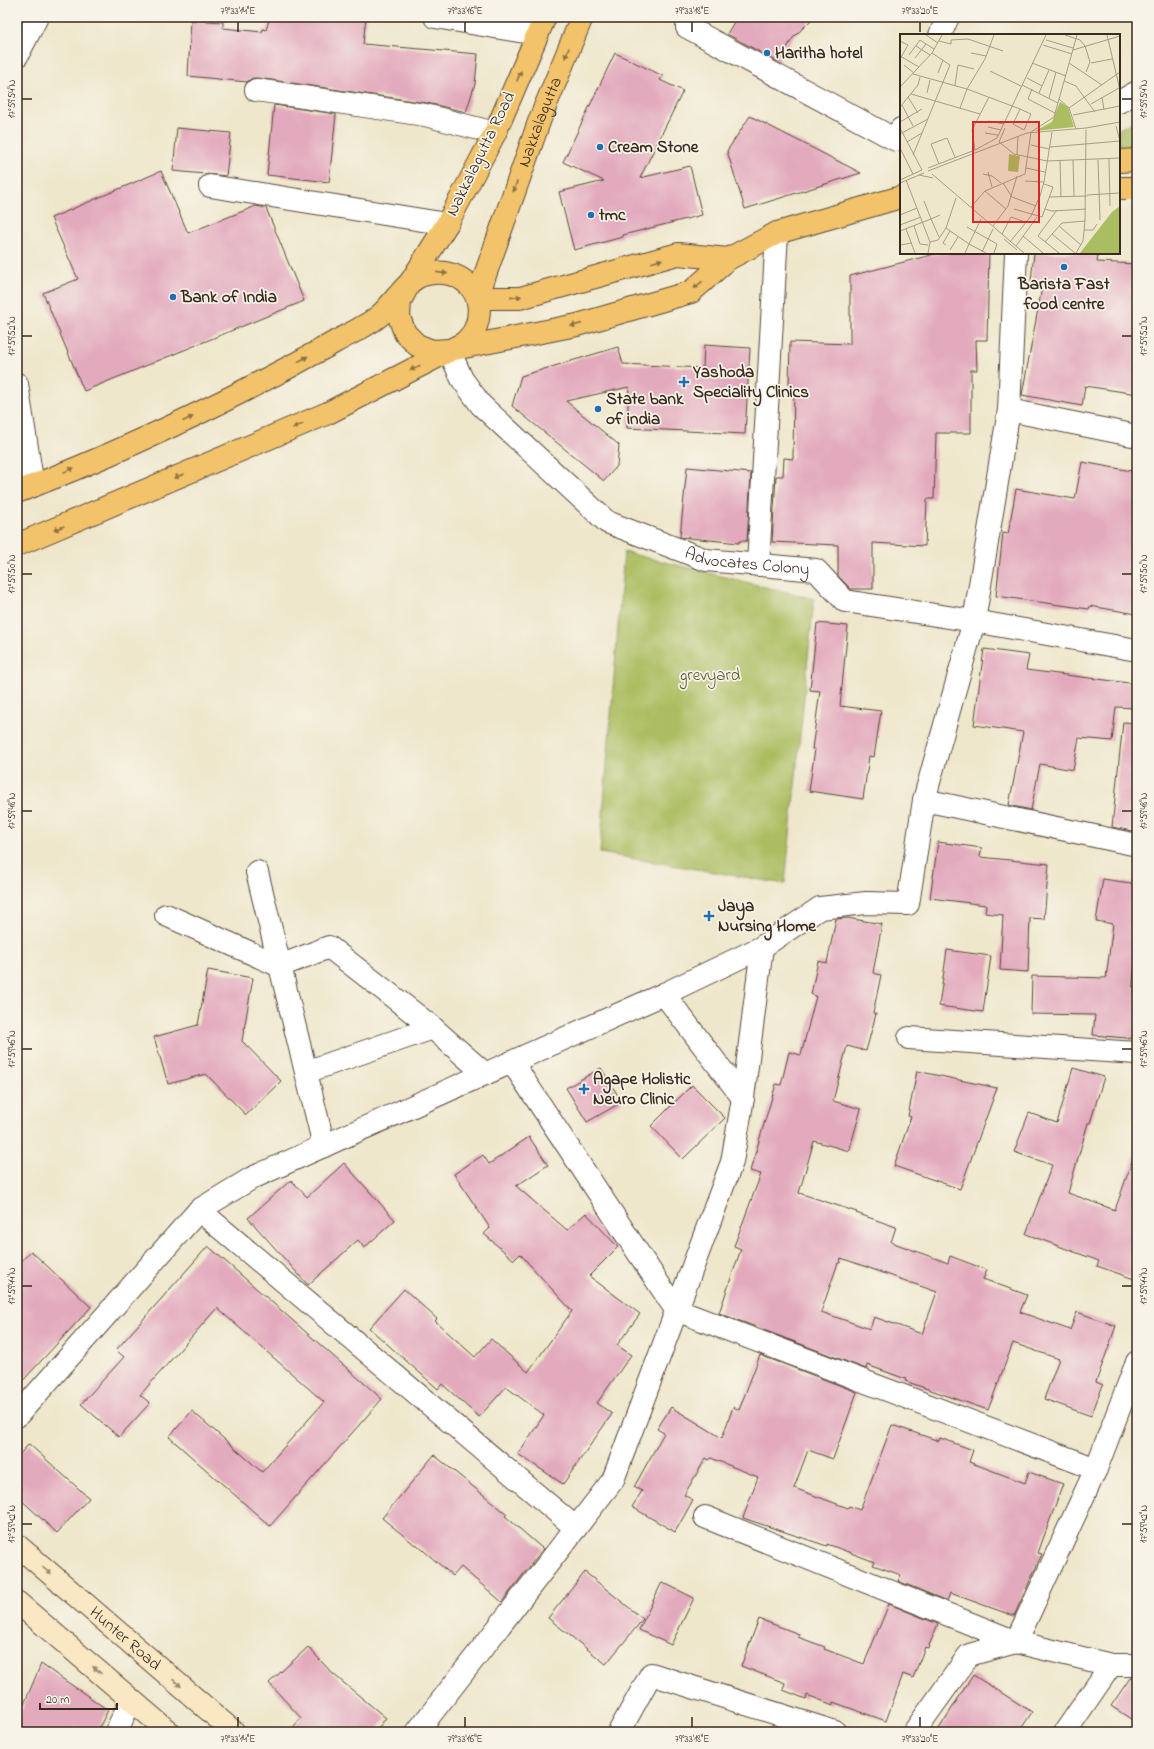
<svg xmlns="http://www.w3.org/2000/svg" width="1154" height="1749" viewBox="0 0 1154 1749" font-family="'Indie Flower',sans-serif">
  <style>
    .green { fill: #abbd61; stroke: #737440 }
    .building { fill: #e3aabe; fill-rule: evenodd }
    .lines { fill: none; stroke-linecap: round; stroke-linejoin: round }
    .street-casing { stroke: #564638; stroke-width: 24 }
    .secondary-casing { stroke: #564638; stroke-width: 24 }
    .primary-casing { stroke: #564638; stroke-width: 24 }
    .street { stroke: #fff; stroke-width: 22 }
    .secondary { stroke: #fae7c3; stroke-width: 22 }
    .primary { stroke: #f2c36a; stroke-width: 22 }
    .oneway { fill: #8d6f40 }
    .oneway2 { fill: #9a8870 }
    .ticks { fill: none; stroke: #3b2a1e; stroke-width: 1.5 }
    .poi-dot { fill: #1f6fb2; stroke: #f7f3e8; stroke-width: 1.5 }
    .labels { text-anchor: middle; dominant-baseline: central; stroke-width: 3.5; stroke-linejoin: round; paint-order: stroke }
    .poi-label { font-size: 17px; font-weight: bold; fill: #3b2a1e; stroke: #f7f3e8; text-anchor: start }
    .street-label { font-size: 17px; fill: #3b2a1e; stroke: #f7f3e8 }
    .park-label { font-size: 17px; fill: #5d5632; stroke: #f7f3e8 }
    .inset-road { fill: none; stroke: #a79b86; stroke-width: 1 }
    .view { fill: #d62828; fill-opacity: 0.15; stroke: #d62828; stroke-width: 2 }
    .inset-edge { fill: none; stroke: #3b2a1e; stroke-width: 2 }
    .neatline { fill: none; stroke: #3b2a1e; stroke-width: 1.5 }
    .ticks-label { font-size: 10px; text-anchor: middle; fill: #3b2a1e }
  </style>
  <rect width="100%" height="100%" fill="#f7f3e8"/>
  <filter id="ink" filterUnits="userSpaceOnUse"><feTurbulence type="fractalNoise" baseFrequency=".025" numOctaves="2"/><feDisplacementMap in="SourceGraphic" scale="8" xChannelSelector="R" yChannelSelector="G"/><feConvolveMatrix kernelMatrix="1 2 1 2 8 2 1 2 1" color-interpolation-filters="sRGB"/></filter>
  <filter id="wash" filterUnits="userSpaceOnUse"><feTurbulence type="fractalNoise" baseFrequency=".012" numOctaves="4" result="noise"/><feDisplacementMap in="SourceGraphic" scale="16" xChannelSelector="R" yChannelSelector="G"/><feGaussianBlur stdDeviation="0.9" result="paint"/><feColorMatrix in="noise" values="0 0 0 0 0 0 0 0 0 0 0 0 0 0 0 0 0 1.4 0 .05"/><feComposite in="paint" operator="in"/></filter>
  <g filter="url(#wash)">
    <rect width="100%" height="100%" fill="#efe7cc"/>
    <path class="green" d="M 1137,120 L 1137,148 L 1119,151 L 1119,129 Z
      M 624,552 L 814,599 L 785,884 L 600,853 Z"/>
    <g id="blocks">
      <path class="building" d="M 270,17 L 366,17 L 363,44 L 478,54 L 475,84 L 466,112 L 427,103 L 258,78 L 252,78 L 247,82 L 188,76 L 191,20 L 223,22 L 223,28 L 262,32 L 263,29 L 266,30 Z
        M 737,17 L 814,17 L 793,38 L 778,62 L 727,34 Z
        M 615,53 L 663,76 L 660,80 L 683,91 L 640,178 L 690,166 L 702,215 L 623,235 L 623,237 L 574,250 L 559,192 L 604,181 L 563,162 Z
        M 274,105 L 336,114 L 329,182 L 267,175 Z
        M 750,116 L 861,173 L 745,209 L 727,151 Z
        M 177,128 L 231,133 L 226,176 L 173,171 Z
        M 161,171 L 188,233 L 256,206 L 266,208 L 304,301 L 84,391 L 43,293 L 78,279 L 51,218 Z
        M 939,253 L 989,253 L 987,340 L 976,340 L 977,370 L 971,370 L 971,433 L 936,433 L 934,499 L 927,499 L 925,546 L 873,543 L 873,589 L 851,589 L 838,576 L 838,545 L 772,542 L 776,476 L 783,476 L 784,458 L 793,459 L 794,386 L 789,386 L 790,342 L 850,344 L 850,276 Z
        M 1034,253 L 1098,253 L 1097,262 L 1137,264 L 1137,394 L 1085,386 L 1082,406 L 1022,395 L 1043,282 L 1031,281 Z
        M 704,345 L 750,348 L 745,434 L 627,428 L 629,387 L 566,401 L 619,445 L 617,466 L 604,481 L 512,406 L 521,376 L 618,347 L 623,364 L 703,368 Z
        M 1082,462 L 1137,472 L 1137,614 L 1090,606 L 1089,609 L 996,596 L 1003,533 L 1008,534 L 1016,489 L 1075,499 Z
        M 687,467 L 751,473 L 747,541 L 739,541 L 739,543 L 680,537 Z
        M 817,623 L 848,626 L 840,706 L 881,711 L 874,757 L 869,756 L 863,799 L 809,791 L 815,749 L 812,749 L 820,691 L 810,690 Z
        M 984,649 L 1029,655 L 1026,670 L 1137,684 L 1137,708 L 1116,707 L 1112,741 L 1079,738 L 1073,770 L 1040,764 L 1031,810 L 1009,805 L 1023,732 L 974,725 Z
        M 1123,722 L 1137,723 L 1137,832 L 1112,827 Z
        M 938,842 L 982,848 L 980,857 L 1049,864 L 1044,919 L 1030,918 L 1028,972 L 1000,970 L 1003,915 L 985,913 L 986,905 L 930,898 Z
        M 1103,879 L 1137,884 L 1137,952 L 1132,987 L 1137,987 L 1137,1039 L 1093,1035 L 1095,1015 L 1031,1014 L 1032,976 L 1106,978 L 1113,924 L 1096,921 Z
        M 847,918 L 882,924 L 873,973 L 881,975 L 873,1013 L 876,1014 L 866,1051 L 847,1046 L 833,1101 L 861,1109 L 849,1151 L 814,1141 L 799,1193 L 857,1212 L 856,1213 L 896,1227 L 891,1242 L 948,1263 L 950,1256 L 987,1270 L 983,1279 L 1027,1295 L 1020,1312 L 1070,1330 L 1077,1312 L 1116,1326 L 1096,1382 L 1103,1385 L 1091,1416 L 1044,1399 L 1059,1359 L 1013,1343 L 988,1410 L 905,1381 L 906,1379 L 867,1365 L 866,1369 L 719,1313 L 741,1249 L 734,1246 L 761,1174 L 750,1171 L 776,1084 L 781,1085 L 789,1052 L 801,1055 L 816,996 L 811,994 L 818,961 L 827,963 L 836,919 ZM 841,1258 L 937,1292 L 922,1334 L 874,1317 L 870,1329 L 821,1312 L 838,1263 L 840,1263 Z
        M 947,950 L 991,956 L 983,1012 L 939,1006 Z
        M 208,970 L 253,978 L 242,1041 L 281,1081 L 246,1115 L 206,1074 L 168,1084 L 154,1037 L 198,1025 Z
        M 601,1068 L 622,1102 L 587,1122 L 566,1088 Z
        M 1073,1068 L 1104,1077 L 1090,1123 L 1088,1123 L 1068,1193 L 1115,1210 L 1134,1156 L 1137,1157 L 1137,1280 L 1097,1266 L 1099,1261 L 1026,1234 L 1052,1165 L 1014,1152 L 1029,1113 L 1057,1123 Z
        M 917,1071 L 997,1088 L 960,1189 L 894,1166 L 911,1117 L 908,1116 Z
        M 692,1085 L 725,1118 L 683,1159 L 651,1126 Z
        M 529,1137 L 548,1165 L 516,1186 L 567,1230 L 586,1213 L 618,1247 L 589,1276 L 640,1314 L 617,1345 L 631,1355 L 597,1403 L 612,1414 L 563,1484 L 518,1454 L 544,1415 L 506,1387 L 479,1417 L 442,1384 L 438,1389 L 369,1328 L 404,1289 L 437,1319 L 435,1321 L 475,1357 L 491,1339 L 528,1372 L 572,1311 L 520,1254 L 514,1260 L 484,1234 L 490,1228 L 454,1174 L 483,1155 L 489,1164 Z
        M 344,1163 L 395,1220 L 364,1248 L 358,1240 L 308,1285 L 248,1218 L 291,1180 L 307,1197 Z
        M 208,1246 L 382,1399 L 270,1526 L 169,1437 L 192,1411 L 262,1472 L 324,1402 L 217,1308 L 140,1395 L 150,1403 L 119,1437 L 81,1404 L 124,1357 L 116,1350 Z
        M 31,1251 L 91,1307 L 17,1387 L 17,1266 Z
        M 760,1355 L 857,1392 L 833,1459 L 808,1450 L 794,1488 L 848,1508 L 849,1506 L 860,1510 L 892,1425 L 939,1441 L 940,1438 L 973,1450 L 969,1462 L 1025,1483 L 1029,1472 L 1063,1484 L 1038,1553 L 1042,1554 L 1014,1616 L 950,1593 L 947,1601 L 898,1581 L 901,1575 L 873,1565 L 875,1562 L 827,1544 L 827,1546 L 743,1518 L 758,1477 L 711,1458 L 709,1460 L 706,1458 L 684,1495 L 693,1500 L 675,1532 L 632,1507 L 642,1491 L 634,1487 L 664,1433 L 657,1429 L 671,1407 L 722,1438 L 733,1407 L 739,1410 Z
        M 29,1444 L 89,1498 L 57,1533 L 17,1496 L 17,1457 Z
        M 434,1455 L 507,1514 L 505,1516 L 543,1549 L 502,1602 L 461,1567 L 453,1576 L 416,1544 L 415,1545 L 382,1518 Z
        M 585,1572 L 643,1619 L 606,1664 L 548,1618 Z
        M 662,1582 L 694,1598 L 671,1645 L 639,1630 Z
        M 889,1604 L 938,1624 L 928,1648 L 925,1647 L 913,1678 L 903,1674 L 886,1721 L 833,1702 L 833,1705 L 807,1695 L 806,1699 L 783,1690 L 785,1683 L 741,1666 L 759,1619 L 799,1634 L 798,1637 L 825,1647 L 824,1649 L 864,1664 Z
        M 308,1647 L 333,1674 L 386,1718 L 375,1732 L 289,1732 L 301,1718 L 269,1683 Z
        M 41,1664 L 108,1710 L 97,1732 L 17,1732 L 17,1721 Z
        M 973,1675 L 1032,1712 L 1019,1732 L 937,1732 Z
        M 1130,1678 L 1137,1678 L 1137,1723 L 1111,1706 Z"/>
    </g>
  </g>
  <g filter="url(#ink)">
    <use href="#blocks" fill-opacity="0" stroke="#564638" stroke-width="1"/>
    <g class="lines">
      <defs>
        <g id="street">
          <path d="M 435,17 L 537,34"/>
          <path d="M 693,17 L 687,27 L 896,140 L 901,129"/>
          <path d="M 940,35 L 948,17"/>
          <path d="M 17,56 L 37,17"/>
          <path d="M 256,90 L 425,115 L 495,133"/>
          <path d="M 1119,102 L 1137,92"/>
          <path d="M 210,186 L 447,224"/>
          <path id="s1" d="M 449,350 L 462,379 L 481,405 L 607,522 L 706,560 L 816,570 L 845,601 L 974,621 L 1137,650"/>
          <path d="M 17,384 L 33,486"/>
          <path d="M 1009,410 L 1137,436"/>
          <path d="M 758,565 L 777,233"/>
          <path d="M 924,800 L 1137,845"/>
          <path d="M 257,872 L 324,1146"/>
          <path d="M 166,915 L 280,966 L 329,947 L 433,1028 L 485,1074"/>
          <path d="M 664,994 L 743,1098"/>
          <path d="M 909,1038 L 1137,1053"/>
          <path d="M 512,1062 L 676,1310 L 1096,1469"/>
          <path d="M 306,1072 L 433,1028"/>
          <path d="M 199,1210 L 576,1528"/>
          <path d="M 17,1416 L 199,1210 L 252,1178 L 664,994 L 762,947 L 820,908 L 866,903 L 908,904 L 924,800 L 974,621 L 1009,410 L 1016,253"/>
          <path d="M 705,1517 L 1016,1642 L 1111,1665 L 1137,1665"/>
          <path d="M 116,1732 L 131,1700"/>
          <path d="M 417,1732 L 613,1480 L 732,1162 L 743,1098 L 762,947"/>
          <path d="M 619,1732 L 651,1674 L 835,1732"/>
          <path d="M 914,1732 L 969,1655 L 1016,1642 L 1096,1469 L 1137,1362"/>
          <path d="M 1065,1732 L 1111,1665"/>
        </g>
        <g id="secondary">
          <path id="s2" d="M 17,1545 L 234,1732"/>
          <path d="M 17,1602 L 169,1732"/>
        </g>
        <g id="primary">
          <path d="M 545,17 L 495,133 L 447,224 L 408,286 L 400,301 L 399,317 L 405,333 L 417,345 L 432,351 L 449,350 L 577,325 L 691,292 L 728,259 L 777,233 L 901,197"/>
          <path d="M 1119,161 L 1137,160"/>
          <path d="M 1119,188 L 1137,188"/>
          <path id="s3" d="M 477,298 L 540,119 L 582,17"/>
          <path d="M 477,298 L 520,298 L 678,254 L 728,259"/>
          <path d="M 17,492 C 127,450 233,399 335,342 C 349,334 367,326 379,316 C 393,305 406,280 423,275 C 459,264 490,293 475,329 C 473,334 468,339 464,343 L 328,413 L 17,545"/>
        </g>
      </defs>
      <use href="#street" class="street-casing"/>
      <use href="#secondary" class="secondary-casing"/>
      <use href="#primary" class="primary-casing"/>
      <use href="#street" class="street"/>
      <use href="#secondary" class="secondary"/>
      <use href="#primary" class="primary"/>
    </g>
    <defs><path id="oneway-solid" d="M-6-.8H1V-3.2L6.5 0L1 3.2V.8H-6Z"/></defs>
    <g class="oneway">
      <use href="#oneway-solid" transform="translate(567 53) rotate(112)"/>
      <use href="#oneway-solid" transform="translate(519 76) rotate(-67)"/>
      <use href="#oneway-solid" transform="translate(515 187) rotate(110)"/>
      <use href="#oneway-solid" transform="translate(657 261) rotate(-17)"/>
      <use href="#oneway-solid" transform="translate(442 273) rotate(6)"/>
      <use href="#oneway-solid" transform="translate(698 285) rotate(139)"/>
      <use href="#oneway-solid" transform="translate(516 297) rotate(-6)"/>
      <use href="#oneway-solid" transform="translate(576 325) rotate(167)"/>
      <use href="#oneway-solid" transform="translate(303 359) rotate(-29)"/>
      <use href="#oneway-solid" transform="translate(415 368) rotate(153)"/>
      <use href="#oneway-solid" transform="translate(188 419) rotate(-25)"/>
      <use href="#oneway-solid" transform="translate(298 426) rotate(158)"/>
      <use href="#oneway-solid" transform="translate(69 470) rotate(-23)"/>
      <use href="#oneway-solid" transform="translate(179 476) rotate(157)"/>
      <use href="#oneway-solid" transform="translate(59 528) rotate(157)"/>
    </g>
    <g class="oneway2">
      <use href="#oneway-solid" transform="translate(47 1571) rotate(41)"/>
      <use href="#oneway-solid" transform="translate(97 1670) rotate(-140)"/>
      <use href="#oneway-solid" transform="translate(177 1683) rotate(41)"/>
    </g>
  </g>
  <path class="ticks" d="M 238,22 L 238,32M 465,22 L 465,32M 692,22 L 692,32M 920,22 L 920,32M 22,99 L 32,99M 1122,99 L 1132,99M 22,336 L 32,336M 1122,336 L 1132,336M 22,574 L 32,574M 1122,574 L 1132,574M 22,811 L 32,811M 1122,811 L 1132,811M 22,1049 L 32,1049M 1122,1049 L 1132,1049M 22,1286 L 32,1286M 1122,1286 L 1132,1286M 22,1524 L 32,1524M 1122,1524 L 1132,1524M 238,1717 L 238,1727M 465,1717 L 465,1727M 692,1717 L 692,1727M 920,1717 L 920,1727"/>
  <g class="poi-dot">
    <circle cx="767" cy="53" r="4"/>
    <circle cx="600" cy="147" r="4"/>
    <circle cx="591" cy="215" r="4"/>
    <circle cx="1064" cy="267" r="4"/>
    <circle cx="173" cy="297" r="4"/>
    <path d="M682 376h4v4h4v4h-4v4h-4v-4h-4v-4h4z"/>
    <circle cx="598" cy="409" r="4"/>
    <path d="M707 910h4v4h4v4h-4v4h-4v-4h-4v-4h4z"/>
    <path d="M582 1083h4v4h4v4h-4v4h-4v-4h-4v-4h4z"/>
  </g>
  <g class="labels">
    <g class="poi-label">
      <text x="775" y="53">Haritha hotel</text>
      <text x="608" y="147">Cream Stone</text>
      <text x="599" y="215">tmc</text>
      <text x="1064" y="284" text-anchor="middle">Barista Fast<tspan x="1064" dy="20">food centre</tspan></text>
      <text x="181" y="297">Bank of India</text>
      <text x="693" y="372">Yashoda<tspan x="693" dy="20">Speciality Clinics</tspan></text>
      <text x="606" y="399">State bank<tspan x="606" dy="20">of india</tspan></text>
      <text x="718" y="906">Jaya<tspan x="718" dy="20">Nursing Home</tspan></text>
      <text x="593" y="1079">Agape Holistic<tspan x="593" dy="20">Neuro Clinic</tspan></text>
    </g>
    <g class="street-label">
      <text stroke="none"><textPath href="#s3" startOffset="187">Nakkalagutta</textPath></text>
      <text transform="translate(481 154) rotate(-64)">Nakkalagutta Road</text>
      <text stroke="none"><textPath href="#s1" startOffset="383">Advocates Colony</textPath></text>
      <text stroke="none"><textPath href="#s2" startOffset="143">Hunter Road</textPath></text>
    </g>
    <g class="park-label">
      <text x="710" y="675">grevyard</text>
    </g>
  </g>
  <g transform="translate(900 34)">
    <rect width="220" height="220" fill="#efe7cc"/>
    <path d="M 160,68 L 168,73 L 174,93 L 135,97 L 152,88 ZM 109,120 L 120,122 L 118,138 L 108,137 ZM 220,172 L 220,219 L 180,219 L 212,178 Z" fill="#abbd61"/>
    <path class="inset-road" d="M 26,1 L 38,9M 165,1 L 180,6 L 185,12 L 190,28 L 186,38M 207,1 L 220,56M 146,6 L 173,14M 0,7 L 8,11 L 0,25M 39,7 L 51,10 L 51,6 L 68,5 L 103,17M 143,11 L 172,20M 16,12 L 30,21M 173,16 L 220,2M 71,19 L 86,22M 9,21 L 20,6 L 34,15M 0,22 L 19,33M 15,24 L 26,10M 132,29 L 166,42M 169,29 L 202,51M 191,29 L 212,25M 4,31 L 14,39M 90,37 L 121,52M 38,39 L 43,26M 13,40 L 67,55 L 120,75 L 113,90 L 124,96 L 131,80 L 120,75M 127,44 L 142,52M 164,47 L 176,52 L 195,78M 55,51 L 58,31 L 74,35M 122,51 L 158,69M 0,53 L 32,19 L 42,1M 132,55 L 128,65 L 155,79M 27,59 L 30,46M 139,59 L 149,36M 11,60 L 80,80M 8,63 L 18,79M 202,63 L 204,76M 149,64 L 156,38M 159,65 L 169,74 L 176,95M 191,70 L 219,54M 2,71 L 13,92M 0,73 L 18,51 L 20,43M 60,74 L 67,55 L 85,25 L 94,1M 169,74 L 220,38M 173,81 L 220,72M 88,87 L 104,90M 0,88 L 22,75M 216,92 L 220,107M 88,93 L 101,96M 0,94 L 22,136M 85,99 L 98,101M 0,100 L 28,85M 7,108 L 22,99M 99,108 L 114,120 L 147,127 L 220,124M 99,108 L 105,94M 131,111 L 149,115M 150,113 L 220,107M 0,114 L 13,140M 75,116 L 72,96 L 89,63M 117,120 L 118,102M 13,121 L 50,31 L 32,19M 209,125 L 210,172M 173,126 L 174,162M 198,126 L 200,186M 160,127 L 161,163M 39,130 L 31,110 L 47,104 L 55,123M 28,134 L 75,116 L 97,104 L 146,1M 126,134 L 145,138M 28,137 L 127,99 L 186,94 L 220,88M 88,138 L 92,153M 32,140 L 124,219M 83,140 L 92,142 L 101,149M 19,141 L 33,144M 0,146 L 22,136M 6,146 L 30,208 L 28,219M 125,147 L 144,148M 0,149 L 24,139M 103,149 L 112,163 L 136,172M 85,157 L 106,175M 187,161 L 220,159M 149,163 L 187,162M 24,167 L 31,185 L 40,181M 71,173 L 85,157 L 125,140 L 131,98 L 154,83 L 177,1M 114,175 L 142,183 L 153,153 L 144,150M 145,175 L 152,177 L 186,175M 157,176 L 138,202 L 159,219M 0,181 L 17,174M 81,185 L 69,210 L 86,219M 0,191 L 21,183M 14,192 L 20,210 L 28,211M 93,192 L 108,172 L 117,142M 159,192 L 181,211M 67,193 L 97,210 L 94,219M 46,194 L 69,210 L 65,219M 6,195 L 15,219M 184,196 L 193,196 L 197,190M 0,197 L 31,185 L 39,203M 102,200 L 111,183 L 125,188M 152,200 L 175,219M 123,202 L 143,219M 104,205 L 117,216M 30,208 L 38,206 L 46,194 L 56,164M 110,208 L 131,182 L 140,162 L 144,148 L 152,98M 145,208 L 162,189 L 185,187M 0,211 L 12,209M 46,211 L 43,209 L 50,197M 116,212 L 137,183M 50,216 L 58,203M 82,218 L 93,195M 176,219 L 183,207 L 185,187 L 186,96"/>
    <path class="view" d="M 73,88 L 139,88 L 139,188 L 73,188 Z"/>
    <rect width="220" height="220" class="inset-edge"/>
  </g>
  <rect width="1154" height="1749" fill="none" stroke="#f7f3e8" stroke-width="44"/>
  <path d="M40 1703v6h77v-6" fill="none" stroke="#3b2a1e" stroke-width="2"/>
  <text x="46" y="1703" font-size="12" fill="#3b2a1e" stroke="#f7f3e8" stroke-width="3" paint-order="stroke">20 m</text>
  <rect x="22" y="22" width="1110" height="1705" class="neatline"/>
  <g class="ticks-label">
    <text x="238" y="14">79°33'14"E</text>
    <text x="465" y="14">79°33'16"E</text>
    <text x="692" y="14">79°33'18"E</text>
    <text x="920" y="14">79°33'20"E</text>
    <text transform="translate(11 99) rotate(-90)" y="4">17°59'54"N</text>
    <text transform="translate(1143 99) rotate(-90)" y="4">17°59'54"N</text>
    <text transform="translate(11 336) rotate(-90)" y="4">17°59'52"N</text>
    <text transform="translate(1143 336) rotate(-90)" y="4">17°59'52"N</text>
    <text transform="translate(11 574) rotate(-90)" y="4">17°59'50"N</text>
    <text transform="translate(1143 574) rotate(-90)" y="4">17°59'50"N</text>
    <text transform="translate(11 811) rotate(-90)" y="4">17°59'48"N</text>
    <text transform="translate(1143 811) rotate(-90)" y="4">17°59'48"N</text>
    <text transform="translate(11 1049) rotate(-90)" y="4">17°59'46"N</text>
    <text transform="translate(1143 1049) rotate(-90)" y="4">17°59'46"N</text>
    <text transform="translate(11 1286) rotate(-90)" y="4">17°59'44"N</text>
    <text transform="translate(1143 1286) rotate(-90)" y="4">17°59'44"N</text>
    <text transform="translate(11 1524) rotate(-90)" y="4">17°59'42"N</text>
    <text transform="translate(1143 1524) rotate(-90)" y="4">17°59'42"N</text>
    <text x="238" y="1742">79°33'14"E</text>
    <text x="465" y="1742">79°33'16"E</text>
    <text x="692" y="1742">79°33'18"E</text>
    <text x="920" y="1742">79°33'20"E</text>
  </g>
</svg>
